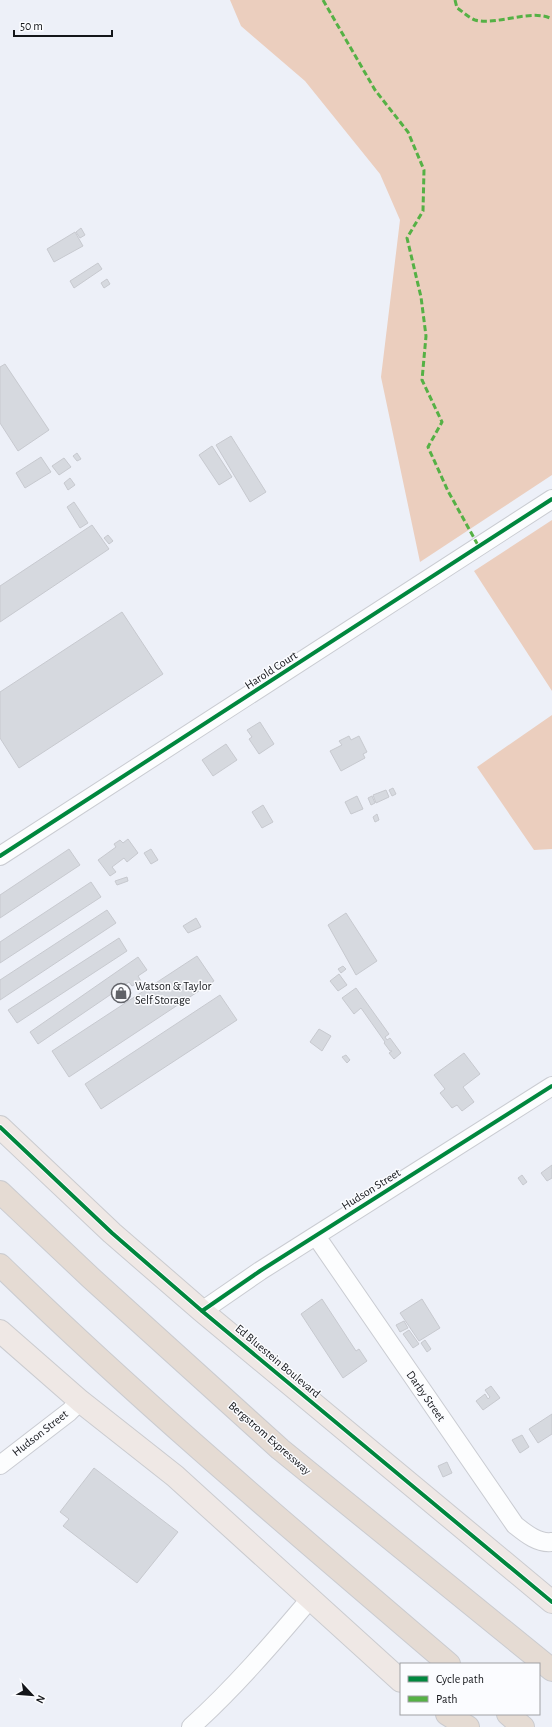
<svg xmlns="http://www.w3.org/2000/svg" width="552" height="1727" viewBox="0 0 552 1727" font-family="'Alegreya Sans',sans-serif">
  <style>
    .forest { fill: #ebcebe }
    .building { fill: #d6d9df; stroke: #c7c9cf }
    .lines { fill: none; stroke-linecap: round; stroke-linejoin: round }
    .minor-casing { stroke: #caccd2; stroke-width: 20 }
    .major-casing { stroke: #cacbcf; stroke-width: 24 }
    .highway-casing { stroke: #cacbcf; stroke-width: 24 }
    .minor { stroke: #fcfdfe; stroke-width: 18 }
    .major { stroke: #efe8e5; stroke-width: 22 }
    .highway { stroke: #e5dbd3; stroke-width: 22 }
    .quiet { stroke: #55b145; stroke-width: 3; stroke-dasharray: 6 3; stroke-linecap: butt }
    .cycleway-casing { stroke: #fbfcff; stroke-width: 6 }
    .cycleway { stroke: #00873e; stroke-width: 4 }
    .labels { text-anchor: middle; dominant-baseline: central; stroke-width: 3; stroke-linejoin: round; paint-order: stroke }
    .street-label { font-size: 12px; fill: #14161a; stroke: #fbfcff }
    .poi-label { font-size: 12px; fill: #14161a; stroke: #fbfcff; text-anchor: start }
  </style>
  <rect width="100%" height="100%" fill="#edf0f8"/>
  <path class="forest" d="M 230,0 L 552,0 L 552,475 L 420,562 L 381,377 L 400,220 L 380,174 L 305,81 L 241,26 Z
    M 552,520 L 552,691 L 474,571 Z
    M 552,715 L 552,849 L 534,850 L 477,767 Z"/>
  <path class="building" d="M 81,228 L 85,235 L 80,238 L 76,232 Z
    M 75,232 L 83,246 L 54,262 L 47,249 Z
    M 98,263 L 102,269 L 74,288 L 70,281 Z
    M 107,279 L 110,284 L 104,288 L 101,283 Z
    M 5,364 L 49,430 L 18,451 L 0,423 L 0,367 Z
    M 231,436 L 266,492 L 250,502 L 216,445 Z
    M 212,446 L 232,477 L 219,485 L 199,455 Z
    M 77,453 L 81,459 L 77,461 L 73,456 Z
    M 41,457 L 51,472 L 25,488 L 16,473 Z
    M 64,458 L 71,467 L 59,475 L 52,466 Z
    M 70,478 L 75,485 L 68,490 L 64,483 Z
    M 74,502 L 88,523 L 80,528 L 67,507 Z
    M 92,525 L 109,549 L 0,622 L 0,586 Z
    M 108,535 L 113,541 L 109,544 L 104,538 Z
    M 122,612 L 163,674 L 19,768 L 0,738 L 0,692 Z
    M 260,722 L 274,744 L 259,754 L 249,739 L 252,737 L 247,730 Z
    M 349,736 L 351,740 L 359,736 L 367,752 L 363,754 L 365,758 L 341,771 L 330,751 L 342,745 L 339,741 Z
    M 226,744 L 237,760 L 213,776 L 202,760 Z
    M 393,788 L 396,794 L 392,796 L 389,790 Z
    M 386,790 L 389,797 L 376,803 L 373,795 Z
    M 357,796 L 363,809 L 351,814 L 345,802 Z
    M 372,796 L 375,803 L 371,805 L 368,798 Z
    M 263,805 L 273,822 L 262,828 L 252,812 Z
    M 377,814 L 379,820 L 375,822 L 373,817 Z
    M 128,839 L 138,853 L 127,862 L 124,858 L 112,867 L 116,872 L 110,876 L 98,860 L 116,847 L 114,844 L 120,840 L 123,843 Z
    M 69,849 L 80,865 L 0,918 L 0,895 Z
    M 151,849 L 158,860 L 151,864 L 144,853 Z
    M 127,877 L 128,881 L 117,885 L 115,881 Z
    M 91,882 L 101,897 L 0,963 L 0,942 Z
    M 107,910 L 116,923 L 0,1000 L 0,980 Z
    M 346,913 L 377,961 L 356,975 L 328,925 Z
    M 196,918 L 201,927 L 188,933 L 183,926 Z
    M 119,938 L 127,951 L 17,1023 L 8,1010 Z
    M 197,956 L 214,981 L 69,1077 L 52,1051 Z
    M 138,957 L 147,970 L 138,976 L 141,981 L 132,986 L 129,982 L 38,1044 L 30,1032 Z
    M 343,966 L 346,969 L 341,973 L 338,969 Z
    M 339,974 L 347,985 L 338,991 L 330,981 Z
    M 356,988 L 389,1034 L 385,1037 L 387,1040 L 390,1038 L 401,1053 L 394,1059 L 389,1053 L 392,1051 L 390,1051 L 384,1043 L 385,1042 L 361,1008 L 354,1014 L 342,998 Z
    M 220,995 L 237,1020 L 101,1109 L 85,1084 Z
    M 319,1029 L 331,1036 L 322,1051 L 310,1042 Z
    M 464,1053 L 480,1074 L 463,1087 L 474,1102 L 462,1111 L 457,1105 L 452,1108 L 440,1093 L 445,1089 L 434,1075 Z
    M 346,1055 L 350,1060 L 347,1063 L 342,1057 Z
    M 552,1165 L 552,1178 L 547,1181 L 541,1173 Z
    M 522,1175 L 527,1182 L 523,1185 L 518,1178 Z
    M 322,1299 L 356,1351 L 359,1349 L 367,1361 L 343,1378 L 301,1314 Z
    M 422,1299 L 440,1328 L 419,1341 L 400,1313 Z
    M 404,1321 L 408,1328 L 400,1332 L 396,1325 Z
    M 409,1330 L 419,1344 L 413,1348 L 403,1334 Z
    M 425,1340 L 431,1349 L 427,1352 L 421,1343 Z
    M 491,1386 L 500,1398 L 483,1410 L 476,1401 L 485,1394 L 488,1399 L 490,1397 L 485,1390 Z
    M 552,1414 L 552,1434 L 538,1443 L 529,1429 Z
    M 522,1435 L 529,1447 L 520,1453 L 512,1440 Z
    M 447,1462 L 452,1473 L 443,1477 L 438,1466 Z
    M 94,1468 L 178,1532 L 137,1583 L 63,1526 L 69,1519 L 60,1512 Z"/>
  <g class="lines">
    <defs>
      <path id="minor" d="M 0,856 L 552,499
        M 316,1236 L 515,1525 C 525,1533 538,1544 552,1542
        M 202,1311 L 260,1271 L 552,1086
        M 0,1465 L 69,1412 L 80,1401
        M 191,1727 C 235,1687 272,1644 310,1599"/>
      <path id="major" d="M 0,1127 L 112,1233 L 202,1311 L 552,1602
        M 0,1331 L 80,1401 L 175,1476 L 401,1681"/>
      <path id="highway" d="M 0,1192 L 91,1278 L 280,1449 L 552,1670
        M 0,1265 C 144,1405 297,1534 449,1664
        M 447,1714 L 468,1727
        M 508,1714 L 523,1727"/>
    </defs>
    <use href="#minor" class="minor-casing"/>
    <use href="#major" class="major-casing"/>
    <use href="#highway" class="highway-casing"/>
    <use href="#minor" class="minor"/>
    <use href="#major" class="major"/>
    <use href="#highway" class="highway"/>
    <path class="quiet" d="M 323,0 L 375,90 L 408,132 L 424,170 L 423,211 L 407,238 L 421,297 L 426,336 L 422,380 L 442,422 L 428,447 L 448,491 L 479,547
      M 455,0 L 457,8 C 462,11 469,18 475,20 C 496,26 532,8 552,19"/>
    <defs>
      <path id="cycleway" d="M 0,856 L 552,499
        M 0,1127 L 112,1233 L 202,1311 L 552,1602
        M 202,1311 L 260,1271 L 552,1086"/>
    </defs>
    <use href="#cycleway" class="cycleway-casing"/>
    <use href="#cycleway" class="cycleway"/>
  </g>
  <defs>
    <symbol id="shop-ring" viewBox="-11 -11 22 22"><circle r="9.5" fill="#fbfcff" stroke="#606268" stroke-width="1.5"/><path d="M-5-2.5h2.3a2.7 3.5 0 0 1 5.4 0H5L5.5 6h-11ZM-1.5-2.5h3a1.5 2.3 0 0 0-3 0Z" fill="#606268"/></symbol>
  </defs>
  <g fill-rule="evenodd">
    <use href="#shop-ring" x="110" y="982" width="22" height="22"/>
  </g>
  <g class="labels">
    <g class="street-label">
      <text transform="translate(271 670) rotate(-33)">Harold Court</text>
      <text transform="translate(371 1189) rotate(-32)">Hudson Street</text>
      <text transform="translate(278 1361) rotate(40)">Ed Bluestein Boulevard</text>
      <text transform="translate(426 1396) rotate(55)">Darby Street</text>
      <text transform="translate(40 1433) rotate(-38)">Hudson Street</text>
      <text transform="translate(270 1438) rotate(41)">Bergstrom Expressway</text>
    </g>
    <g class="poi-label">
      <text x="135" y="986">Watson &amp; Taylor<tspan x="135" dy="14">Self Storage</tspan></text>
    </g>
  </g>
  <rect x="400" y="1663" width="140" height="52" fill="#fbfcff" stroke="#9fa0a3"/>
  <rect x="408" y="1676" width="20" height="6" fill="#00873e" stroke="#9fa0a3"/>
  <text x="436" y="1683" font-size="12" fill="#14161a">Cycle path</text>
  <rect x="408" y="1696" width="20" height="6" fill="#55b145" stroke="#9fa0a3"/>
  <text x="436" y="1703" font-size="12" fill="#14161a">Path</text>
  <g transform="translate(32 1695) rotate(116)" stroke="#fbfcff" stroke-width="3" paint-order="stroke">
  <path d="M0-3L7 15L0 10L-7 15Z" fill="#14161a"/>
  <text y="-6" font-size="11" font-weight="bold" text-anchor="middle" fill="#14161a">N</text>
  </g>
  <path d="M14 30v6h98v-6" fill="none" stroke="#14161a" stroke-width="2"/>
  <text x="20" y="30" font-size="12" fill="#14161a" stroke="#fbfcff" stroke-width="3" paint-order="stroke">50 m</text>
</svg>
